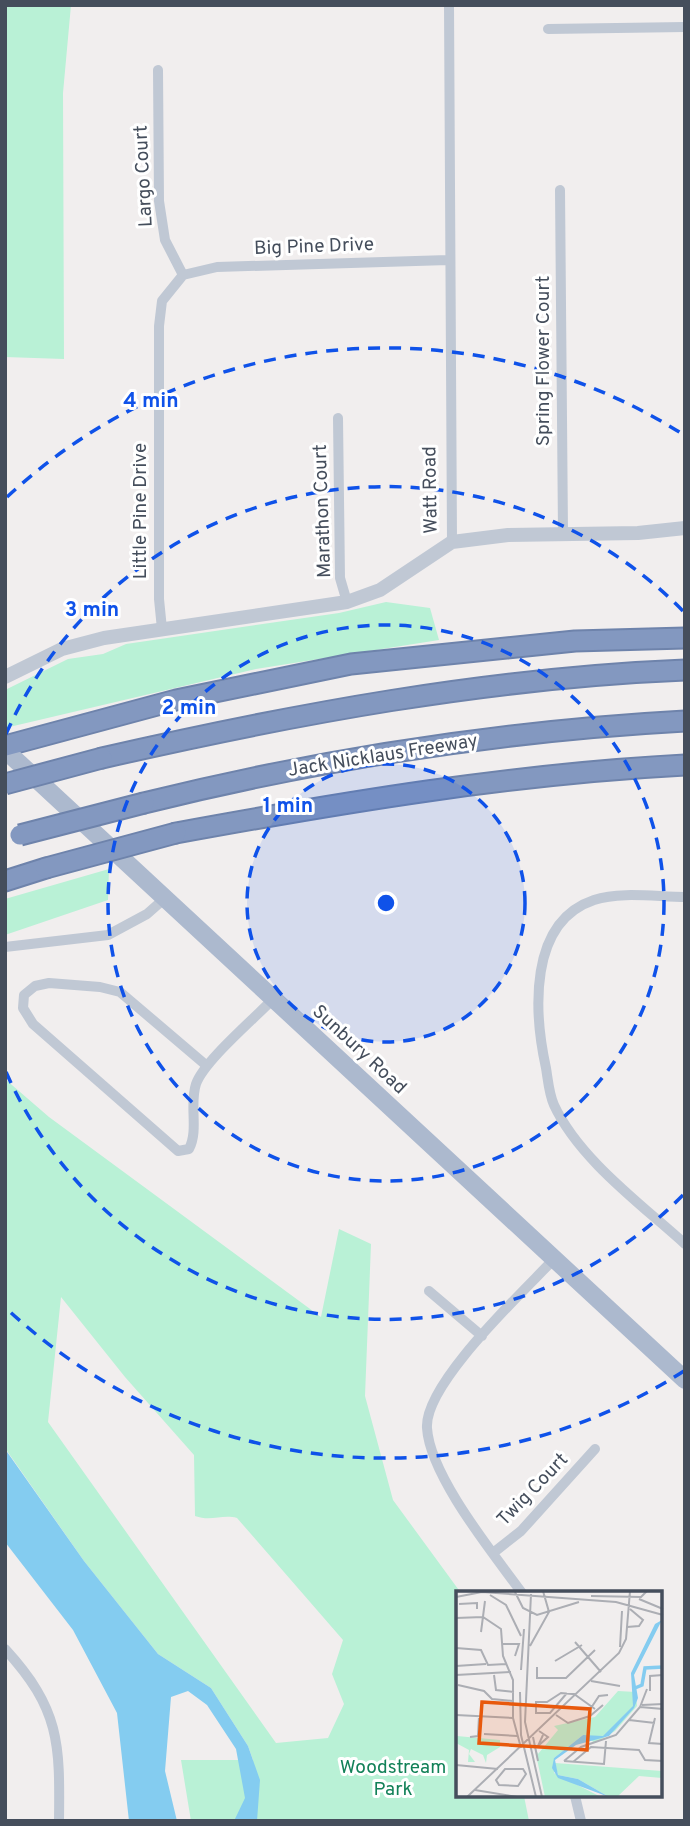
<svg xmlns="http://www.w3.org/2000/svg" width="690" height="1826" viewBox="0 0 690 1826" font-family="Overpass,sans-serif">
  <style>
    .green { fill: #b9f1d6; fill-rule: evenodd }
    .water { fill: #84ccf0 }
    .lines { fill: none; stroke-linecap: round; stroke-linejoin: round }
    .motorway-casing { stroke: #6e83ab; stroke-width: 23 }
    .minor { stroke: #c0c8d4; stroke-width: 10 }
    .tertiary { stroke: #c0c8d4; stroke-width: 14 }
    .primary { stroke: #acb9ce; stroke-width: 18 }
    .motorway { stroke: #8398c0; stroke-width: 19 }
    .motorway-bridge-casing { stroke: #6e83ab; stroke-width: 23; stroke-linecap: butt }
    .motorway-bridge { stroke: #8398c0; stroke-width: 19 }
    .ring { fill: none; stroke: #0f52e9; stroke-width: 3.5; stroke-dasharray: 12 9 }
    .labels { text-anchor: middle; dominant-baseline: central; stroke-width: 6; stroke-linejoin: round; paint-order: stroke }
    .street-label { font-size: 19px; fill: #454e5c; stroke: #fff }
    .park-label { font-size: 19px; fill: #128158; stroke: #fff }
    .inset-river { fill: none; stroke: #84ccf0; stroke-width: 3.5 }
    .inset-road { fill: none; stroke: #acaeb4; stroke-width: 2 }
    .view { fill: #e8590c; fill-opacity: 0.15; stroke: #e8590c; stroke-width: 3.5 }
    .inset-edge { fill: none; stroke: #454e5c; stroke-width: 3.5 }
    .centre { fill: #0f52e9; stroke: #fff; stroke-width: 3.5 }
    .ring-label { font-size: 21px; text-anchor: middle; font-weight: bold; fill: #0f52e9; stroke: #fff; stroke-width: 6; stroke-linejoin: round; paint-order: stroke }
  </style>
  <rect width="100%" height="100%" fill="#f1eeee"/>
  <path class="green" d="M 5,5 L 71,5 L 63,93 L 64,359 L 5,357 Z
    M 386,602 L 430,608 L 439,640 L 256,669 L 5,728 L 5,690 L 68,659 L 103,654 L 126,644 L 339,613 Z
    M 109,869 L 108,900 L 5,935 L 5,899 Z
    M 5,1079 L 49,1117 L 321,1317 L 339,1229 L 371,1244 L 365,1396 L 393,1500 L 461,1593 L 457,1593 L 457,1796 L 524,1796 L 529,1821 L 191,1821 L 181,1760 L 253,1760 L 248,1746 L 211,1688 L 158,1654 L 84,1561 L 5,1448 ZM 61,1297 L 125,1377 L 194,1455 L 195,1516 C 211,1522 222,1514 237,1518 L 343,1640 L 332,1674 L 344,1704 L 328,1738 L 276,1743 L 48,1422 Z"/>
  <path class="water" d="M 5,1449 L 84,1561 L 158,1654 L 211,1688 L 248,1746 L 260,1780 L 257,1821 L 234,1821 L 245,1798 L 236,1749 L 207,1705 L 188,1691 L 171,1697 L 165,1771 L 177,1821 L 129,1821 L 117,1713 L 73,1630 L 5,1542 Z"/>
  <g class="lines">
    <defs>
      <path id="motorway" d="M 5,746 L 176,700 L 351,664 L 575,641 L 685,638
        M 102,758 C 294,714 488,678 685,670
        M 144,803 C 321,759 503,731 685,721
        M 176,833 C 345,802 513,774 685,765
        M 5,881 L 46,868"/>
    </defs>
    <use href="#motorway" class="motorway-casing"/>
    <path class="minor" d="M 449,5 L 452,542
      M 548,29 L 685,27
      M 158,70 L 159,201 L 165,240 L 183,275
      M 560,190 L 563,533
      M 183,275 L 217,267 L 448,260
      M 338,418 L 340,578 L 347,602
      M 162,629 L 159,599 L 159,326 L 162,301 L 183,275
      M 685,897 C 657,897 621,891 594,900 C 528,922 534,1013 546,1068 C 548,1080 549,1094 554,1105 C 579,1159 641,1204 685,1244
      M 5,947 L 108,935 L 147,914 L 164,899
      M 207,1066 L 120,992 L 100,987 L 49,983 L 35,986 L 24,995 L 23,1008 L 33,1024 L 178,1151 L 189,1149 C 199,1130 189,1105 196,1084 C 204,1061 254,1019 273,999
      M 429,1291 L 482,1336
      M 493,1553 L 521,1531 L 595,1449
      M 522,1593 C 493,1553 430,1476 427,1428 C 424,1384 523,1292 554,1259
      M 5,1649 C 60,1709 60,1743 59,1821
      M 575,1796 L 581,1821"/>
    <path class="tertiary" d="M 5,677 L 62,649 L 104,638 L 347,602 L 380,590 L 452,542 L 508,535 L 638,533 L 685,528"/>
    <path class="primary" d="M 5,750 L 685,1380"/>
    <use href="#motorway" class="motorway"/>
    <defs>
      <path id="motorway-bridge" d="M 5,784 L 102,758
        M 20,835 L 144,803
        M 46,868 L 176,833"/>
    </defs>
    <use href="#motorway-bridge" class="motorway-bridge-casing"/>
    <use href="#motorway-bridge" class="motorway-bridge"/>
  </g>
  <circle cx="386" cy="903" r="139" fill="#0f52e9" fill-opacity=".12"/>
  <g class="ring">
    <circle cx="386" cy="903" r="139"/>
    <circle cx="386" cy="903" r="278"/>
    <path d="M683 1195A416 416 0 0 1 6 1072M6 734A416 416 0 0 1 683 611"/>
    <path d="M684 1371A555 555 0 0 1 7 1309M7 497A555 555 0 0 1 684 435"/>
  </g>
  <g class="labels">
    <g class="street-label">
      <text transform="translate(144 176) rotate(-93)">Largo Court</text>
      <text transform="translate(314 247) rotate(-2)">Big Pine Drive</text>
      <text transform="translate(544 361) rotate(-90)">Spring Flower Court</text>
      <text transform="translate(431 490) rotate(-91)">Watt Road</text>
      <text transform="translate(141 511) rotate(-90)">Little Pine Drive</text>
      <text transform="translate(323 511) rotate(-92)">Marathon Court</text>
      <text transform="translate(383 756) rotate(-9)">Jack Nicklaus Freeway</text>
      <text transform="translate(359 1050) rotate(43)">Sunbury Road</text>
      <text transform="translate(533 1490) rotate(-46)">Twig Court</text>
    </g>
    <g class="park-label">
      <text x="393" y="1768">Woodstream<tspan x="393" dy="22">Park</tspan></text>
    </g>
  </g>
  <g transform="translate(456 1591)">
    <rect width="206" height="206" fill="#f1eeee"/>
    <path d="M 162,100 L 180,101 L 181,115 L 159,140 L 139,152 L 127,144 L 98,167 L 98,182 L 145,206 L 89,206 L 77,149 L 82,163 L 102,139 L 98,135 L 139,126 ZM 1,145 L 44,149 L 44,156 L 31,164 L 30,172 L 27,164 L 15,158 L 13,163 L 19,171 L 12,171 L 13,159 L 0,152 ZM 99,172 L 206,180 L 206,187 L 183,185 L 161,206 L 153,206 L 122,188 L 102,184 Z" fill="#b9f1d6"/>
    <path d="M 206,29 L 178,84 L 182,107 L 178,117 L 153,145 L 120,154 L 99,169 L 102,184 L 122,188 L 153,206 L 102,187 L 96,177 L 98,167 L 127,144 L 147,145 L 177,115 L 175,82 L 199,33 Z" fill="#84ccf0"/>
    <path class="inset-river" d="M 179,97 L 186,94 L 189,77 L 207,76"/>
    <path class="inset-road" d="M 59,1 L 67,17 L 81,24 L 123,11M 75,3 L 69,131 L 86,206M 34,4 L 50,14 L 65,45M 135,5 L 185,6 L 191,0M 0,6 L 26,1 L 160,11 L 207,24M 183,8 L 207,18M 3,13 L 21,12 L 21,18M 0,27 L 27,26 L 45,38 L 47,65 L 57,89 L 57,127 L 65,157M 171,36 L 183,35 L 187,29 L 174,18M 25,41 L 29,10M 119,51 L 145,81M 47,53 L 63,53 L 59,65M 74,55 L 93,21 L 87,0M 164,56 L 166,20M 0,57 L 25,59 L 32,74 L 50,73M 99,70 L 126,54M 0,75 L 30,73M 81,76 L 81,87 L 110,87 L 139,59M 65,79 L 68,38M 0,84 L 55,81M 38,84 L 40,99 L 58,101M 135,90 L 164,95M 2,94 L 28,100 L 36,108 L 57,110M 194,100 L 194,85 L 207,84M 64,101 L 65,144 L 80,206M 111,102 L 94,122 L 80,122 L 80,111 L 91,111 L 105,102 L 116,103 L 118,103 L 139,118M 186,114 L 207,113M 184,116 L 207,118M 135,117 L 143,105 L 152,104M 0,124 L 57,127M 100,124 L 112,132 L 134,125 L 147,114M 199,127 L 193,152 L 207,153M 173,129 L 199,132M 83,140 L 92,146 L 82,155 L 87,144M 28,143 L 61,145M 14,146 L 22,145 L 23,125M 77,146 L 82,170M 108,170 L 125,156 L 160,144 L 184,116 L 191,98M 108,170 L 148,173 L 150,150M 117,171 L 135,156 L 183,159 L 189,169 L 207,170M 0,174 L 42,178M 49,178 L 67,178 L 70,183 L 62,195 L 43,194 L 40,189 ZM 19,199 L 61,206M 11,206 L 163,62 L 170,48 L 174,0"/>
    <path class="view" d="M 26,111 L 134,118 L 131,159 L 23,152 Z"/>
    <rect width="206" height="206" class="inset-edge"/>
  </g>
  <circle cx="386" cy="903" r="10" class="centre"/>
  <g class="ring-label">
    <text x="151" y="407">4 min</text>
    <text x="92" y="616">3 min</text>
    <text x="189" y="714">2 min</text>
    <text x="288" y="812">1 min</text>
  </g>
  <rect width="690" height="1826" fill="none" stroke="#454e5c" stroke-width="14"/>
</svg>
